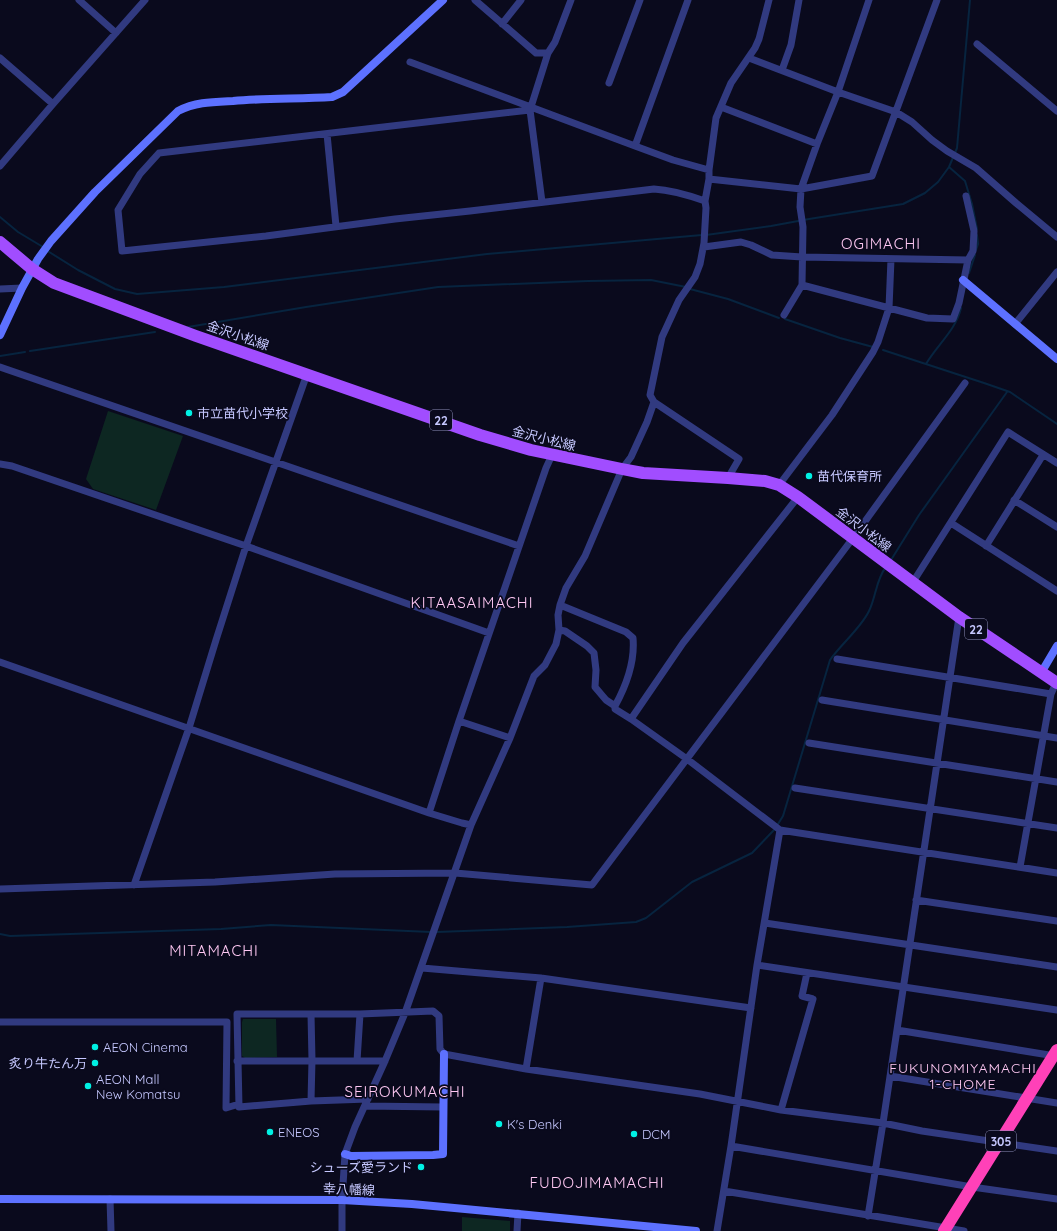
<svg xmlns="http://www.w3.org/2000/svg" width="1057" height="1231" viewBox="0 0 1057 1231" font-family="Quicksand,'Noto Sans JP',sans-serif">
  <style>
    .green { fill: #0d2722 }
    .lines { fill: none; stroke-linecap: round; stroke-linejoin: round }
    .stream { stroke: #07243f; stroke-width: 2 }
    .street { stroke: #313a80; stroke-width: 7 }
    .secondary { stroke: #5d71ff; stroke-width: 8 }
    .primary { stroke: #a14dff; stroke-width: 12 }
    .highway { stroke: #ff41b8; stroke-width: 12 }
    .poi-dot { fill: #00f1e4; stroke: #0a0a1d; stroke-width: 1.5 }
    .labels { text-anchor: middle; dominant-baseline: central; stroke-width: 3.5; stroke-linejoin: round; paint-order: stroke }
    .shield { fill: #0a0a1d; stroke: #8e8fbb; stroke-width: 1 }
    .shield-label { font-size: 12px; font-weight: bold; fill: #c6c8ff }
    .street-label { font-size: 13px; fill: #c6c8ff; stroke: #0a0a1d }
    .poi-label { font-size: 13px; fill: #c6c8ff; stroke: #0a0a1d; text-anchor: start }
    .neighbourhood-label { font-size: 14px; letter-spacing: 1px; fill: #ffc8f3; stroke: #0a0a1d }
    .quarter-label { font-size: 15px; letter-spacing: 1px; fill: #ffc8f3; stroke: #0a0a1d }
  </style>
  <rect width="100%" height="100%" fill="#0a0a1d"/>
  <path class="green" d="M 108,411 L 183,436 L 156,510 L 93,489 L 86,479 Z
    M 243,1019 L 276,1019 L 277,1057 L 245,1058 L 242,1056 L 242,1022 Z
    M 462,1217 L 510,1221 L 510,1231 L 462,1231 Z"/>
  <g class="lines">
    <path class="stream" d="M 949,167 L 965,181 L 972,204 L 977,229
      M 0,217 L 18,232 L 43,247
      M 706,235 L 771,226 L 809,219 L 903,204 L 925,193 L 938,182 L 949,167 L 957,148 L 970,0
      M 46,250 L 78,270 L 115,289 L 137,294 L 224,287 L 487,254 L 702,235
      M 976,250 L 978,244 L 977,235
      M 969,273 L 975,255
      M 690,289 L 728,299 L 779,318
      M 785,319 L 840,338 L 873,347
      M 188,327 L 306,307 L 438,287 L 588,281 L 651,280 L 686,287
      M 883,350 L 984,383 L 1010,392 L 1057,424
      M 30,351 L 155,332
      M 0,356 L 25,352
      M 926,364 C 937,345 956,330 961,308
      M 891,560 L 919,515 L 1007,392
      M 778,824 L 783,816 L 830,660 C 841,644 861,628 869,611 C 876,597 876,579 886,567
      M 437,932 L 567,927 L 636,922 L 646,918 L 692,882 L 752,853 L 774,830
      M 0,934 L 10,936 L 221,929 L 271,925 L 431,932"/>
    <path class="street" d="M 79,0 L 116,33
      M 475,0 L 536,53 L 548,53
      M 502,24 L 521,0
      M 977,44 L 1057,111
      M 0,58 L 53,104
      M 749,58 L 838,92 L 896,112 L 912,122 L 932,140 L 947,151 L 976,168 L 1016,203 L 1057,237
      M 410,62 L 635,146 L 673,160 L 709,170
      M 782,70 L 791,45 L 799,0
      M 609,83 L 640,0
      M 721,107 L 817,144
      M 530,110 L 159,153 L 140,174 L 118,210 L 122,251 L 266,236 L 395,219 L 470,211 L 654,189 C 672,190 688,195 705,201
      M 327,134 L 336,226
      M 635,146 L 688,0
      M 0,166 L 53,104 L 145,0
      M 709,179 L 801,189 L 872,176 L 937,0
      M 542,202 L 530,110 L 548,53 L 555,42 L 571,0
      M 704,247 L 741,242 L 751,245 L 772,255 L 802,257 L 968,260
      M 802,285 L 927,318 L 953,319 L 959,303 L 968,260 L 973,251 L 974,231 L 966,196
      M 0,289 L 22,288
      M 784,315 L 802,285 L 803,227 L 800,207 L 801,189 L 817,144 L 838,92 L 869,0
      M 1015,324 L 1057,272
      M 0,367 L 519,546
      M 0,464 L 12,466 L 246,546 L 489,633
      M 728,478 L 739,459 L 654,402 L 650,395 L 662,337 L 679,300 L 695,277 L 700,264 L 704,243 L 706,208 L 705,201 L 709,179 L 709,170 L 716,118 L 731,83 L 755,48 L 759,39 L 769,0
      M 779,485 L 832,415 L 873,352 L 878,342 L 889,308 L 891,259
      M 1014,500 L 1057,527
      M 951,523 L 1057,591
      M 986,546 L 1043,455
      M 913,582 L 1008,432 L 1057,463
      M 560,605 L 626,632 L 633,638 C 635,661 626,686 615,706
      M 559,630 L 565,631 L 587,646 L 594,653 L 596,670 L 595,687 L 606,700 L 615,706 L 615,709 L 631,719 L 687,759 L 780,830 L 1057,873
      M 837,659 L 1051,694
      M 0,662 L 429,813 L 462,823 L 471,825
      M 822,700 L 1057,738
      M 631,719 L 683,643 L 798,497
      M 459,721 L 510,738
      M 809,743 L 1057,782
      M 795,788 L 1057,828
      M 429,813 L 459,721 L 546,468 L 552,455
      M 1020,867 L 1051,694 L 1056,683
      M 134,885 L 189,728 L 216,640 L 246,546 L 307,374
      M 0,889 L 215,882 L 335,874 L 455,873 L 592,885 L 853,538 L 965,383
      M 916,900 L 1057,921
      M 765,923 L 1057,967
      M 757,965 L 1057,1010
      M 422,968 L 541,978 L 751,1008
      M 311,1014 L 312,1060 L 311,1101
      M 0,1022 L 227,1022 L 226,1108 L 239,1104
      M 897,1030 L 1055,1056
      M 237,1061 L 385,1061
      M 357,1061 L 360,1014
      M 526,1069 L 541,978
      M 890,1076 L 1057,1103
      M 368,1099 L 311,1101 L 239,1107 L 237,1014 L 360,1014 L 433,1011 L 439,1016 L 440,1049 L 444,1054 L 526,1069 L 700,1094 L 781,1110 L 883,1123 L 922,1131 L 1057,1151
      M 365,1106 L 443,1107
      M 781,1110 L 813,999 L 802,996 L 807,973
      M 731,1146 L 972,1187 L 1057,1199
      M 724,1191 L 964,1231
      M 110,1199 L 111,1231
      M 868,1216 L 883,1123 L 959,617
      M 342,1231 L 342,1200 L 345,1154 L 355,1127 L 385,1061 L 405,1013 L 471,825 L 510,738 L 534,676 L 545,665 L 556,644 L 559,630 L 558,615 L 560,605 L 566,588 L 585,556 L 622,469 L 631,457 L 647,422 L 654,402
      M 517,1231 L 518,1213
      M 717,1231 L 731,1146 L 757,965 L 780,830"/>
    <path class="secondary" d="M 963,280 L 1057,359
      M 0,335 L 22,288 L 38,259 L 51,241 L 95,192 L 178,111 C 196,102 212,102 233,101 C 266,98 299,99 332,97 L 343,92 L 443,0
      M 1041,673 L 1057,646
      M 345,1154 L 351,1156 L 433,1155 L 443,1154 L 444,1054
      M 0,1199 L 342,1200 L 412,1204 L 696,1231"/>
    <path class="primary" d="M 0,242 L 32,269 L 54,283 L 196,336 L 480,435 L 531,450 L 622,469 L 643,473 L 728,478 L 765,481 L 779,485 L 798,497 L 959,617 L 1057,683"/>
    <path class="highway" d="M 944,1231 L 1057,1050"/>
  </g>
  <g class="poi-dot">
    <circle cx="189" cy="413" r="4"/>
    <circle cx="809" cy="476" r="4"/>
    <circle cx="95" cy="1047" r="4"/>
    <circle cx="95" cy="1063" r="4"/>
    <circle cx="88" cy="1086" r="4"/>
    <circle cx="499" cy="1124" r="4"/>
    <circle cx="270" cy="1132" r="4"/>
    <circle cx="634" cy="1134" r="4"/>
    <circle cx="421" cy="1167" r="4"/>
  </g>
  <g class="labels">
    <g class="shield">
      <rect x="430" y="410" width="22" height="20" rx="3"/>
      <rect x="965" y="619" width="22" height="20" rx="3"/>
      <rect x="986" y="1131" width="30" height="20" rx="3"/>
    </g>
    <g class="shield-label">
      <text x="441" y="420">22</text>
      <text x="976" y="629">22</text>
      <text x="1001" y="1141">305</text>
    </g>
    <g class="street-label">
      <text transform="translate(238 335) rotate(19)">金沢小松線</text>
      <text transform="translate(544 438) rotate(14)">金沢小松線</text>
      <text transform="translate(864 529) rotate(37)">金沢小松線</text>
      <text transform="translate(349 1189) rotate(2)">幸八幡線</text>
    </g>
    <g class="poi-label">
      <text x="197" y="413">市立苗代小学校</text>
      <text x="817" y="476">苗代保育所</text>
      <text x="103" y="1047">AEON Cinema</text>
      <text x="87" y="1063" text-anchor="end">炙り牛たん万</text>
      <text x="96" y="1079">AEON Mall<tspan x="96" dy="15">New Komatsu</tspan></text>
      <text x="507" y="1124">K's Denki</text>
      <text x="278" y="1132">ENEOS</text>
      <text x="642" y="1134">DCM</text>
      <text x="413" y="1167" text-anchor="end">シューズ愛ランド</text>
    </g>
    <g class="neighbourhood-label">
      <text x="963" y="1068">FUKUNOMIYAMACHI<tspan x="963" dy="16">1-CHOME</tspan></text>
    </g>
    <g class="quarter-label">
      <text x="881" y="243">OGIMACHI</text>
      <text x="472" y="602">KITAASAIMACHI</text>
      <text x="214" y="950">MITAMACHI</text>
      <text x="405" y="1091">SEIROKUMACHI</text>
      <text x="597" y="1182">FUDOJIMAMACHI</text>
    </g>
  </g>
</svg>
